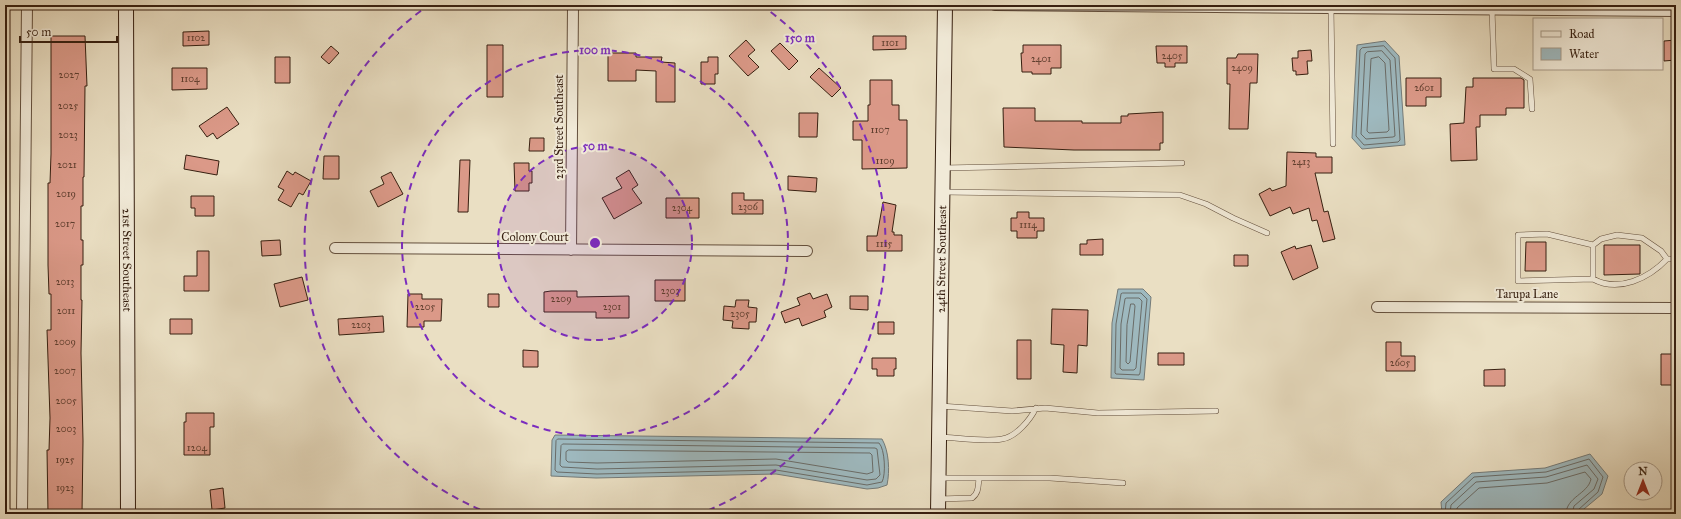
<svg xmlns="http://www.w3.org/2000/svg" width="1681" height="519" viewBox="0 0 1681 519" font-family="'IM FELL Great Primer',serif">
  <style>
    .water { fill: #9eb9bf; stroke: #747b79 }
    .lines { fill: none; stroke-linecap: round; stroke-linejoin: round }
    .shore { stroke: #6a6c68; stroke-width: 1 }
    .building { fill: #db9988; stroke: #361f10 }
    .lane-casing { stroke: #634f3d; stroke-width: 6 }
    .street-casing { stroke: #634f3d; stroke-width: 12 }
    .secondary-casing { stroke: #361f10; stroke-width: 16 }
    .lane { stroke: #f1ead8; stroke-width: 5 }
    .street { stroke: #f1ead8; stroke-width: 10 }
    .secondary { stroke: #f1ead8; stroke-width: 14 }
    .ring { fill: none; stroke: #7b2cbf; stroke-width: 2; stroke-dasharray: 7 5 }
    .labels { text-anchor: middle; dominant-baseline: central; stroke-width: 4; stroke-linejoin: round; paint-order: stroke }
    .number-label { font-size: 10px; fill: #5f3e2e }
    .street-label { font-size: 12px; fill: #361f10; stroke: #f1ead8 }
    .centre { fill: #7b2cbf; stroke: #f1ead8; stroke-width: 2 }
    .ring-label { font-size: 12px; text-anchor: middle; font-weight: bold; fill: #7b2cbf; stroke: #f1ead8; stroke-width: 4; stroke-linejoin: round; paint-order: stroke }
  </style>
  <rect width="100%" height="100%" fill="#eadfc3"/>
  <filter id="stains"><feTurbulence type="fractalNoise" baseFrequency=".005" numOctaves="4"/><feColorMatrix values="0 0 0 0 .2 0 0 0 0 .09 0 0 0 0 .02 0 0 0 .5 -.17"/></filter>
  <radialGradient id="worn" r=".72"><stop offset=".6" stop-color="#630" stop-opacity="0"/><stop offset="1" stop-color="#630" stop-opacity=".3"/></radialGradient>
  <path class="water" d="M 1385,41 L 1399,56 L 1405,145 L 1362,149 L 1352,138 L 1357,45 Z
    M 1118,289 L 1143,289 L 1151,297 L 1144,380 L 1111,378 L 1112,323 Z
    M 555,435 L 882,439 C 889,451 890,471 887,485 L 878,488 L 867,489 L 776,474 L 596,478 L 551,476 L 552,440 Z
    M 1590,454 L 1608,476 L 1602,494 L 1578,514 L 1442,514 L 1441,502 L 1472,473 L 1545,468 Z"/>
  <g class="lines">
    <path class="shore" d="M 1384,46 L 1395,58 L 1400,140 L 1398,142 L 1364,145 L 1356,136 L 1360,50 L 1362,48 Z
      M 1382,51 L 1390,60 L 1395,136 L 1393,137 L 1366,139 L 1361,134 L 1365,54 L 1367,52 Z
      M 1379,57 L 1385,63 L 1389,130 L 1387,132 L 1369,133 L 1367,131 L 1371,59 Z
      M 1123,293 L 1141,293 L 1147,299 L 1140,373 L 1139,375 L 1116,374 L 1115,373 L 1116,324 L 1121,294 Z
      M 1127,298 L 1139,298 L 1142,301 L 1136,368 L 1134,370 L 1122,370 L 1120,368 L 1121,324 L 1125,299 Z
      M 1131,304 L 1134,304 L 1135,306 L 1130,362 L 1128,364 L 1126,362 L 1127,325 Z
      M 558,439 L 879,443 C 885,449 886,475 882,482 L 867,485 L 776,470 L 597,474 L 557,472 L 555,470 L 556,441 Z
      M 563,444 L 875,448 L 877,449 L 880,475 L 876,479 L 867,480 L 776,465 L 597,469 L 562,467 L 560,465 L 561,446 Z
      M 569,450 L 870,453 L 872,455 L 873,472 L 867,474 L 776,459 L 597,463 L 568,462 L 566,460 L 566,452 Z
      M 1445,514 L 1446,503 L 1474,477 L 1546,472 L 1589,459 L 1603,477 L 1598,492 L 1578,510 L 1577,514
      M 1450,514 L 1451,505 L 1476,482 L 1546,477 L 1587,465 L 1598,479 L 1594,489 L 1574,506 L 1572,514
      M 1457,514 L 1457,508 L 1479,488 L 1547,483 L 1585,472 L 1591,479 C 1588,494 1566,497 1566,514"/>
  </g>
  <path class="building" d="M 209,31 L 209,45 L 183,46 L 183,32 Z
    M 51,36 L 85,36 L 87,86 L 85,86 L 84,177 L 83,177 L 83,206 L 81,206 L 81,240 L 83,240 L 83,265 L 81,265 L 81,300 L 82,300 L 81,353 L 83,441 L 82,514 L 48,514 L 47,450 L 49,450 L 50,418 L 47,330 L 51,330 L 51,294 L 49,294 L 48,265 L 48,183 L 50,183 L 51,154 Z
    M 873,36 L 906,36 L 906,49 L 873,50 Z
    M 746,40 L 755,50 L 748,56 L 759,67 L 748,76 L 729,56 Z
    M 1676,40 L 1676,60 L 1664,61 L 1664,41 Z
    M 780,43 L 798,61 L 789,70 L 771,51 Z
    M 487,45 L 503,45 L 503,97 L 487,97 Z
    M 1023,45 L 1061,45 L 1061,68 L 1051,68 L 1051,74 L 1032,74 L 1032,72 L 1022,72 L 1021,53 L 1023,53 Z
    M 331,46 L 339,53 L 329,64 L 321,57 Z
    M 1156,46 L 1187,46 L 1187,63 L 1175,63 L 1175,67 L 1165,67 L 1165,63 L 1157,63 Z
    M 1311,50 L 1312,61 L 1307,61 L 1308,74 L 1296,75 L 1296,71 L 1293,71 L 1292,58 L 1298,58 L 1298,51 Z
    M 608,53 L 636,53 L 636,57 L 662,57 L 661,62 L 675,63 L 675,102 L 656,102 L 656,71 L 636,70 L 636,81 L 608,81 Z
    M 1238,54 L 1258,54 L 1257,83 L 1250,83 L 1248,129 L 1229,129 L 1230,84 L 1227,84 L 1227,58 L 1236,58 Z
    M 275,57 L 290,57 L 290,83 L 275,83 Z
    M 708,57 L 718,57 L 718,74 L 715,74 L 715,84 L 701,84 L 701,62 L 708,62 Z
    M 172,68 L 207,68 L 207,89 L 172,90 Z
    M 819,68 L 841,88 L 832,97 L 810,77 Z
    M 1406,78 L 1441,78 L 1441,97 L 1426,97 L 1426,106 L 1406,106 Z
    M 1473,78 L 1521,78 L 1524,80 L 1524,108 L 1506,108 L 1506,115 L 1480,115 L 1480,127 L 1476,127 L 1477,160 L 1451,161 L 1450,124 L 1464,123 L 1466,87 L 1473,87 Z
    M 870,80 L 892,80 L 892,105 L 899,105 L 899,120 L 907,120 L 907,168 L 862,169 L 862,140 L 853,140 L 853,121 L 868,121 L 868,105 L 870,105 Z
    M 227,107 L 239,124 L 217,139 L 213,133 L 207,137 L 199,126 Z
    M 1003,108 L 1035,108 L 1035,121 L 1082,121 L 1082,123 L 1121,123 L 1121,116 L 1128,116 L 1128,114 L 1163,112 L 1163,143 L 1160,143 L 1160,150 L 1074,150 L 1004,147 Z
    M 799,113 L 818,113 L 817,137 L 799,137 Z
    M 530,138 L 544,138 L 544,151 L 529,151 Z
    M 1287,152 L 1316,153 L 1316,157 L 1332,157 L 1332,173 L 1315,173 L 1324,212 L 1328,211 L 1335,239 L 1323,242 L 1317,220 L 1312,221 L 1309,208 L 1293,214 L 1290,207 L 1270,216 L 1259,194 L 1270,188 L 1272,191 L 1286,186 Z
    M 186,155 L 219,161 L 217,175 L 184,169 Z
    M 324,156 L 339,156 L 339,179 L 323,179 Z
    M 460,160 L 470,160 L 468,212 L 458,212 Z
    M 514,163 L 529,163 L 529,171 L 532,171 L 532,183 L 529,183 L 529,191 L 515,191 Z
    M 629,170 L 638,185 L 632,189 L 642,203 L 614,219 L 602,198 L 622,188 L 616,178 Z
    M 287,171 L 293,175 L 295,172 L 311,181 L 303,195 L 299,193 L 291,207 L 278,200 L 284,190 L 278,187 Z
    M 391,172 L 403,194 L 378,207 L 370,191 L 384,184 L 381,177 Z
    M 788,176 L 817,178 L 816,192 L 788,190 Z
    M 732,193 L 744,193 L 744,200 L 763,200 L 763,214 L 732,214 Z
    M 191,196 L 214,196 L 214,216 L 195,216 L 195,208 L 191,208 Z
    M 666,198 L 699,198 L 699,218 L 666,218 Z
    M 883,202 L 896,205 L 892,232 L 894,232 L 894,235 L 902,235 L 902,251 L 867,251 L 867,236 L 877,236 Z
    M 1017,212 L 1029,212 L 1029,218 L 1044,218 L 1044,231 L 1037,231 L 1037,238 L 1017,238 L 1017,231 L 1011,231 L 1011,218 L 1017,218 Z
    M 1103,239 L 1103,255 L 1080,255 L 1080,244 L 1087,244 L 1087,240 Z
    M 280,240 L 281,255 L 262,256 L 261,241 Z
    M 1526,242 L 1546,242 L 1546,271 L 1525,271 Z
    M 1311,245 L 1318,268 L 1293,280 L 1281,252 L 1295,246 L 1296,249 Z
    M 1604,245 L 1640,245 L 1640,274 L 1604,275 Z
    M 197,251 L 209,251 L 209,291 L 184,291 L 184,276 L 197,276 Z
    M 1234,255 L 1248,255 L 1248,266 L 1234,266 Z
    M 302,277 L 308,300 L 280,307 L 274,284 Z
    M 655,280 L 685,280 L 685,301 L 655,301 Z
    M 551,291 L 577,291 L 577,297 L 629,296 L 629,318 L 596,318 L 596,312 L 544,312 L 544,292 Z
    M 810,293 L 813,299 L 827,294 L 832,307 L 824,311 L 826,317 L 802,326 L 799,318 L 785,323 L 781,312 L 800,305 L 797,298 Z
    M 408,294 L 422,294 L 422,299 L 442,299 L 441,321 L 424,321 L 424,327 L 407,327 Z
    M 488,294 L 499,294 L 499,307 L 488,307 Z
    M 850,296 L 868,296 L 868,310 L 850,309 Z
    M 736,300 L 749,300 L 748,307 L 757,308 L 756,322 L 749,322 L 749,329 L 732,328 L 733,321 L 723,320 L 724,306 L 735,307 Z
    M 1052,309 L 1088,310 L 1087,346 L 1078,345 L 1077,373 L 1063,372 L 1064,345 L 1051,344 Z
    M 383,316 L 384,332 L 339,335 L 338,319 Z
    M 170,319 L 192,319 L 192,334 L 170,334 Z
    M 878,322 L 894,322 L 894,334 L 878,334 Z
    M 1017,340 L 1031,340 L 1031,379 L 1017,379 Z
    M 1386,342 L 1401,342 L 1401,356 L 1415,356 L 1415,371 L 1386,371 Z
    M 523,350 L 538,351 L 538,367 L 523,367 Z
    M 1158,353 L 1184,353 L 1184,365 L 1158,365 Z
    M 1661,354 L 1676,354 L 1676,385 L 1661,385 Z
    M 872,358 L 896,358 L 896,369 L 894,369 L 894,376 L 877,376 L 877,369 L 872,369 Z
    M 1505,369 L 1505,386 L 1484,386 L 1484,370 Z
    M 186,413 L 214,413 L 214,427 L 210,427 L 210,455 L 184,455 L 184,422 L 186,422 Z
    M 223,488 L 225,508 L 212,510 L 210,490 Z"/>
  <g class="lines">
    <defs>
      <path id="lane" d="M 1331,8 L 1333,144
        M 1492,9 L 1494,69 L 1514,69 L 1530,79 L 1532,109
        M 943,168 L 1182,163
        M 943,192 L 1180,195 L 1206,204 L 1233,218 L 1267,233
        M 1593,245 L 1547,234 L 1518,235 L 1518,281 L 1593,279
        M 1667,259 L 1661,251 L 1642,238 L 1617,235 L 1601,239 L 1593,245 L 1593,279 C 1619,293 1649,278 1667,259 L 1676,259
        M 940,406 L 1012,411 L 1045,408 L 1098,413 L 1216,411
        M 940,437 C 959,438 984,442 1002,439 C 1016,437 1030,420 1036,408
        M 939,478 L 1050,478 L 1123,483
        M 939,499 L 972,498 C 979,493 978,486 979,478"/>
      <path id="street" d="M 995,5 L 1676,11
        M 335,248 L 807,251
        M 571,250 L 573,5
        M 1377,307 L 1676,308
        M 22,514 L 27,5"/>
      <g id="secondary">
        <path id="s1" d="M 126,5 L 128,514"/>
        <path id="s2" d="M 938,514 L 945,5"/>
      </g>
    </defs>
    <use href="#lane" class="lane-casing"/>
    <use href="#street" class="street-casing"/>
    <use href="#secondary" class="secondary-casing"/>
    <use href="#lane" class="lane"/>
    <use href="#street" class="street"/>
    <use href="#secondary" class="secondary"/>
  </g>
  <circle cx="595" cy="243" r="97" fill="#7b2cbf" fill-opacity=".12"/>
  <g class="ring">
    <circle cx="595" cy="243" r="97"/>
    <circle cx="595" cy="243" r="193"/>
    <path d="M491 514A290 290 0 0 1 429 5M761 5A290 290 0 0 1 699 514"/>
  </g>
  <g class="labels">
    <g class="number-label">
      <text x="196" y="38">1102</text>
      <text x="890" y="43">1101</text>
      <text x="1172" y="56">2405</text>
      <text x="1041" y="59">2401</text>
      <text x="1242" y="68">2409</text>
      <text x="69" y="75">2027</text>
      <text x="190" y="79">1104</text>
      <text x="1424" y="88">2601</text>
      <text x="68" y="106">2025</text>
      <text x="880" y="130">1107</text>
      <text x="68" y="135">2023</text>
      <text x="885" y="161">1109</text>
      <text x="1301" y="162">2413</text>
      <text x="67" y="165">2021</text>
      <text x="66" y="194">2019</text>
      <text x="748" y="207">2306</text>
      <text x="682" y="208">2304</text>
      <text x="65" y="224">2017</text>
      <text x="1028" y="225">1114</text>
      <text x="884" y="244">1115</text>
      <text x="65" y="282">2013</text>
      <text x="670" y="291">2303</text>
      <text x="561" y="299">2209</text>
      <text x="425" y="307">2205</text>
      <text x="612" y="307">2301</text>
      <text x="66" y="311">2011</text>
      <text x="740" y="314">2305</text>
      <text x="361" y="325">2203</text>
      <text x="65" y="342">2009</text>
      <text x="1400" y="363">2605</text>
      <text x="65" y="371">2007</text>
      <text x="66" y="401">2005</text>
      <text x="66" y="429">2003</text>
      <text x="197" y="448">1204</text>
      <text x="65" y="460">1925</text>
      <text x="65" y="488">1923</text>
    </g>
    <g class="street-label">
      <text transform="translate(559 127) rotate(-90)">23rd Street Southeast</text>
      <text x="535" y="237">Colony Court</text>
      <text stroke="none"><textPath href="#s1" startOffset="255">21st Street Southeast</textPath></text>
      <text stroke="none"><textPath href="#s2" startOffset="255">24th Street Southeast</textPath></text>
      <text x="1527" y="294">Tarupa Lane</text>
    </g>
  </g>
  <circle cx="595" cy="243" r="6" class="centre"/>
  <g class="ring-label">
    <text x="800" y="42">150 m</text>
    <text x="595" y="54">100 m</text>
    <text x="595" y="150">50 m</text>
  </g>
  <rect width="1681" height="519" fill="none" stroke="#eadfc3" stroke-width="20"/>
  <rect x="6" y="6" width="1669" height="507" fill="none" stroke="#361f10" stroke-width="2"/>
  <rect x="10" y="10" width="1661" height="499" fill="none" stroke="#361f10"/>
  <rect x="1533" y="18" width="130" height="52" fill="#f1ead8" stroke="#a69988"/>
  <rect x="1541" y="31" width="20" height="6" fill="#f1ead8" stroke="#a69988"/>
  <text x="1569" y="38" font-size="12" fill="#361f10">Road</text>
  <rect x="1541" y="48" width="20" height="12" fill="#9eb9bf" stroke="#a69988"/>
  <text x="1569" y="58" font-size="12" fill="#361f10">Water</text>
  <g transform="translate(1643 481)"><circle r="19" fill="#f1ead8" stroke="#a69988"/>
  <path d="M0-3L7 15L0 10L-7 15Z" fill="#8f2418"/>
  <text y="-6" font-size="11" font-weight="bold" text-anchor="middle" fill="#361f10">N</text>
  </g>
  <path d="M20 36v6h97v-6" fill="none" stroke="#361f10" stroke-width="2"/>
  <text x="26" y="36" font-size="12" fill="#361f10" stroke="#f1ead8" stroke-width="3" paint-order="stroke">50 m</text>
  <rect width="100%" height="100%" filter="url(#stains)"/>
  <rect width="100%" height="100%" fill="url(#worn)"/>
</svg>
